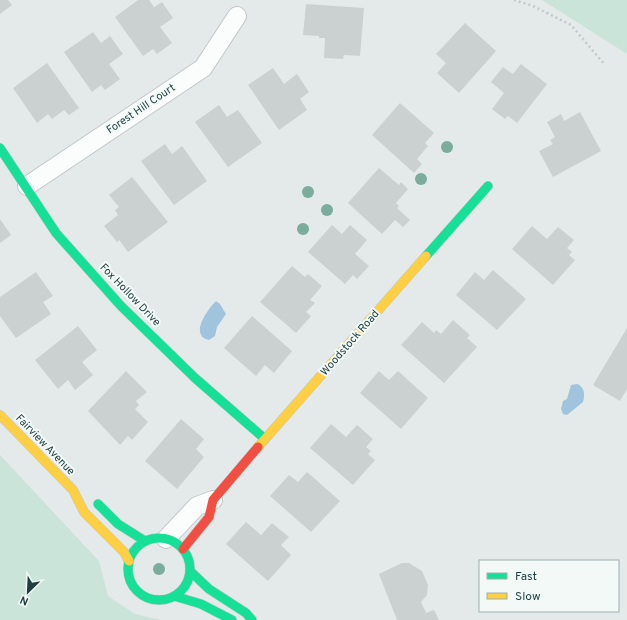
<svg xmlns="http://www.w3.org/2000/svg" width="627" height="620" viewBox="0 0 627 620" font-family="Overpass,sans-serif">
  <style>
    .green { fill: #cbe4da }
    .water { fill: #a0c4dd }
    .building { fill: #cad1d0 }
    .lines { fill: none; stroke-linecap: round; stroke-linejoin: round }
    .street-casing { stroke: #c1c7c6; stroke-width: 20 }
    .fast-casing { stroke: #bfc8c7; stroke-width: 10 }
    .slow-casing { stroke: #bfc8c7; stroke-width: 10 }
    .jam-casing { stroke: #bfc8c7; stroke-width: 10 }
    .path { stroke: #c0caca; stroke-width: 2.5; stroke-dasharray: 2 3; stroke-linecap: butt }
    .street { stroke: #fbfcfc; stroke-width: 18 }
    .fast { stroke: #16e098; stroke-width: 9 }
    .slow { stroke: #ffcf43; stroke-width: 9 }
    .jam { stroke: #f24e42; stroke-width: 9 }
    .tree { fill: #7bac9c }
    .labels { text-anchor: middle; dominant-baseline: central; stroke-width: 4; stroke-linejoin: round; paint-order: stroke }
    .street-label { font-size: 11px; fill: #1f3f3f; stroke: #f2f9f7 }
  </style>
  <rect width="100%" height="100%" fill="#e4eae9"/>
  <path class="green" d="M 542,0 L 627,0 L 627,54 Z
    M 0,455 L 99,561 L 108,596 L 135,614 L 162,620 L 0,620 Z"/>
  <path class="water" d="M 216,301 L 220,304 L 226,314 L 217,327 L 215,336 L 209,340 C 188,335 209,308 216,301 Z
    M 577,384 C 585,387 585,395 583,402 L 567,415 L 563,414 L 561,409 L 563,401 L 567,399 L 571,385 Z"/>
  <path class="building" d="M 0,0 L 8,0 L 12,5 L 0,14 Z
    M 138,0 L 149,0 L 154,7 L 162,2 L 173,18 L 160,27 L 172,43 L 157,54 L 153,49 L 143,56 L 115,17 Z
    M 306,4 L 364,8 L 360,56 L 344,55 L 343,59 L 324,58 L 325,38 L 319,38 L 319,36 L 303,35 Z
    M 465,23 L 496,51 L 459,93 L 437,73 L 446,63 L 436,54 Z
    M 93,32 L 101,43 L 110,36 L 123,54 L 109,64 L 120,79 L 105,90 L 101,85 L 92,92 L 64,52 Z
    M 47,63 L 79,108 L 69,115 L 64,110 L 52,119 L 48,114 L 37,123 L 13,88 Z
    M 521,64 L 547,84 L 517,123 L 508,116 L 505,119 L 492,109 L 504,93 L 491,82 L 503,67 L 513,74 Z
    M 273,68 L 284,84 L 297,74 L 309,92 L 300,99 L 307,110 L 279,130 L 248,85 Z
    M 400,103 L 434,133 L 425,143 L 428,146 L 417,159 L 422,164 L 414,173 L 372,135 Z
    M 219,105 L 227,117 L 238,110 L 262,143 L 228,167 L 195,122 Z
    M 580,112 L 601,151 L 553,177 L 539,151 L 553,144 L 550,140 L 555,137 L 547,122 L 561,114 L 564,121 Z
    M 165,144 L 172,154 L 182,146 L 207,181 L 174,205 L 141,161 Z
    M 379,168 L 399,185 L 401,182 L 408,189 L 396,203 L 399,206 L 397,208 L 410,220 L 403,227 L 395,220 L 382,234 L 348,203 Z
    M 132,177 L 168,222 L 128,252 L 119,240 L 117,242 L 104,226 L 118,215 L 115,210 L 119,207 L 109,195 Z
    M 0,219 L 11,235 L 0,243 Z
    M 332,225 L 342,234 L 350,225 L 367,240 L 355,254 L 369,266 L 357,279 L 353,275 L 345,284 L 308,252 Z
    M 532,226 L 547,239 L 558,227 L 574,240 L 567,248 L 572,252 L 569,255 L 575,260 L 553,285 L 512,249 Z
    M 292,266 L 305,277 L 308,274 L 322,286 L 310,300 L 315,303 L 306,312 L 311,316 L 296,333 L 260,302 Z
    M 493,270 L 526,299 L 497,330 L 456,295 L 475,272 L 484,280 Z
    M 36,272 L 53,296 L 43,302 L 51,314 L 16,338 L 0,316 L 0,297 Z
    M 252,316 L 292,351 L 274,373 L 265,365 L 256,376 L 224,348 Z
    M 453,320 L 470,335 L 467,338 L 477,347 L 444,383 L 401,345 L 422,322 L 434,333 L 436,330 L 441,334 Z
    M 78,326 L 97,350 L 82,362 L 93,375 L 75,390 L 68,380 L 58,389 L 35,360 Z
    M 627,328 L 627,389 L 620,401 L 593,385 Z
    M 126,371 L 147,392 L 136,401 L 139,405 L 135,409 L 148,422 L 132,440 L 128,436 L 120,445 L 88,411 Z
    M 379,371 L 389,380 L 398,371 L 428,398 L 401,429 L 360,393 Z
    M 181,419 L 204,439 L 196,449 L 204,457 L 177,489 L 145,461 Z
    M 331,424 L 346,437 L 357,425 L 373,439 L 366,447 L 371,451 L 368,454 L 375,460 L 353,485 L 310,448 Z
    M 307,472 L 340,501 L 311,532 L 270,496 L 289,475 L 298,482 Z
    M 246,522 L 261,535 L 272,523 L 289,537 L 281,545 L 291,555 L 268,581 L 226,544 Z
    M 402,563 L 409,563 L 422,571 L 428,585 L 427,595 L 421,602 L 426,613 L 434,610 L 439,620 L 397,620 L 379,574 Z"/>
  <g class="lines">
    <defs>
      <path id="street" d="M 27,186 L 203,68 L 237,16
        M 166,539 L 197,506 L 213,500"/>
      <path id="fast" d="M 0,148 L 56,233 L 121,306 L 195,378 L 265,439
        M 426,256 L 488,186
        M 98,504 L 118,524 L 145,541
        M128 569a31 31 0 1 1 62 0a31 31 0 1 1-62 0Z
        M 190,571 L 209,589 L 246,613 L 252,620
        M 174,596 L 201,604 L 232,620"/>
      <path id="slow" d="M 0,415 L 73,490 L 84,512 L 124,552 L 129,561
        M 258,447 L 426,256"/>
      <path id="jam" d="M 183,549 L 209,517 L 213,500 L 258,447"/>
    </defs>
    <use href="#street" class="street-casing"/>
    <use href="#fast" class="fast-casing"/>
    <use href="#slow" class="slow-casing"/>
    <use href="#jam" class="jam-casing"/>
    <path class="path" d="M 514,0 L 533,6 L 571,25 L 605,65"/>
    <use href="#street" class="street"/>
    <use href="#fast" class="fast"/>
    <use href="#slow" class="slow"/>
    <use href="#jam" class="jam"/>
  </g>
  <g class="tree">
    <circle cx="447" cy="147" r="6"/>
    <circle cx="421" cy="179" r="6"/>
    <circle cx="308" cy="192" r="6"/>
    <circle cx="327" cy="210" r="6"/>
    <circle cx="303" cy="229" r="6"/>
    <circle cx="159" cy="569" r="6"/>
  </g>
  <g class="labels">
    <g class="street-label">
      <text transform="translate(141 109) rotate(-34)">Forest Hill Court</text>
      <text transform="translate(130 295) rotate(46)">Fox Hollow Drive</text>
      <text transform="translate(350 343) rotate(-49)">Woodstock Road</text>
      <text transform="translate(45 445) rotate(46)">Fairview Avenue</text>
    </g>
  </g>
  <rect x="479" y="560" width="140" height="52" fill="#f2f9f7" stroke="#9eafad"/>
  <rect x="487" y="573" width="20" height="6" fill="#16e098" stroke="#9eafad"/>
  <text x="515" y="580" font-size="12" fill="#1f3f3f">Fast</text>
  <rect x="487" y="593" width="20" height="6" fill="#ffcf43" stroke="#9eafad"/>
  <text x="515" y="600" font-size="12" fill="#1f3f3f">Slow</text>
  <g transform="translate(28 592) rotate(204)" stroke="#f2f9f7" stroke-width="3" paint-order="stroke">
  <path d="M0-3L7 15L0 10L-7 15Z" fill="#1f3f3f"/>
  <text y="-6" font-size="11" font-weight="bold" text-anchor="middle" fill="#1f3f3f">N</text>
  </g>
</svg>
